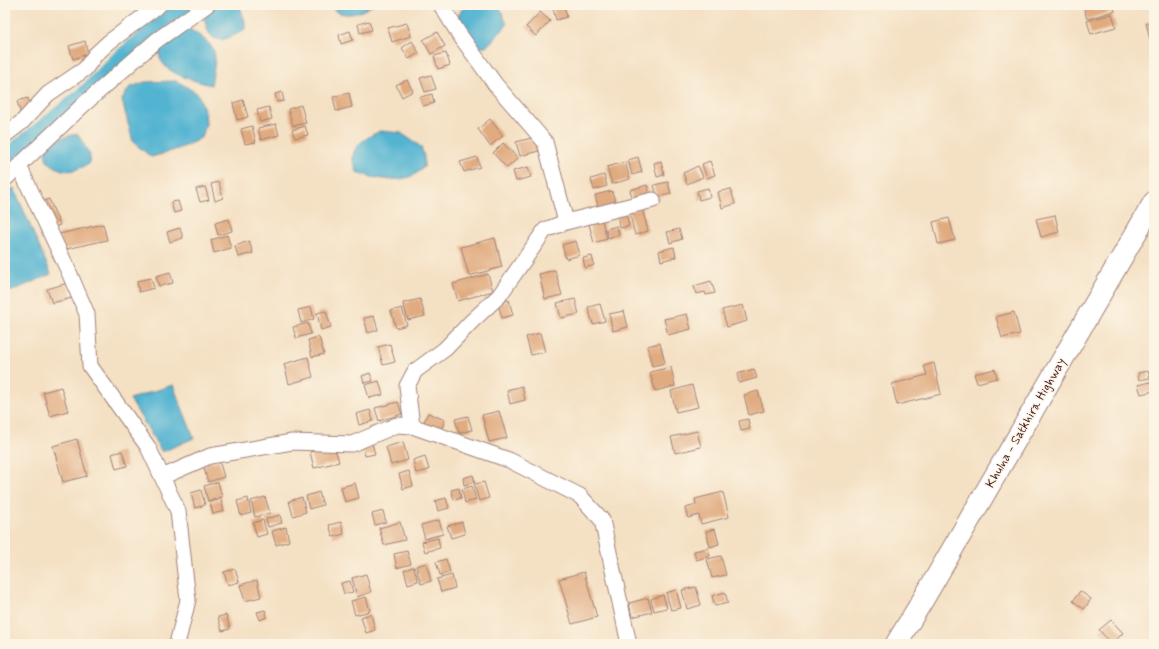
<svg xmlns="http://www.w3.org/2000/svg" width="1159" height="649" viewBox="0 0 1159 649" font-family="Mynerve,sans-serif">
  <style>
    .water { fill: #53b4d2; stroke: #4e6a7e }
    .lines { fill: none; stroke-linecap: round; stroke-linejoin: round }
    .canal { stroke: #53b4d2; stroke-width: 15 }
    .building { fill: #e1ab80 }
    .minor-casing { stroke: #9f8077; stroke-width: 17 }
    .highway-casing { stroke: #9f8077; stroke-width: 23 }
    .minor { stroke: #fff; stroke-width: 15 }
    .highway { stroke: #fff; stroke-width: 21 }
    .labels { text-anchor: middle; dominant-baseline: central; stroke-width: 3; stroke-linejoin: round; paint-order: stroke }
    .street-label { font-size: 13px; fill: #4a1f2b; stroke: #fcf5e5 }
  </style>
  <rect width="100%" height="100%" fill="#fcf5e5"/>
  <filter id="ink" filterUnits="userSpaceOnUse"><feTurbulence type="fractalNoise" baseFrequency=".025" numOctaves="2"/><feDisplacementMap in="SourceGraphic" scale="8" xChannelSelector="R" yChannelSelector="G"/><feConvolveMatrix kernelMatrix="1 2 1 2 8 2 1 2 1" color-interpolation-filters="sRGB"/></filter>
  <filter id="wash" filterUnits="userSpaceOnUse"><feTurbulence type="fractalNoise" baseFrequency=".012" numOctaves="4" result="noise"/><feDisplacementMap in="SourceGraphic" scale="16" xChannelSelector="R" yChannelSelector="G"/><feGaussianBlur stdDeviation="0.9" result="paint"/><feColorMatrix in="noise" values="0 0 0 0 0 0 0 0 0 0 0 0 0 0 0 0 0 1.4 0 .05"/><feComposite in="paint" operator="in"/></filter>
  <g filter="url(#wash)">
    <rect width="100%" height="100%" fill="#f4e0c3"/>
    <path class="water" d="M 212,5 L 239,5 L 245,21 L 245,29 C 222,44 208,46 204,15 Z
      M 329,5 L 373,5 C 358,14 342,20 329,5 Z
      M 467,5 L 498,6 L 502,12 L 507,25 L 487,46 L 477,48 C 466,35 447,19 467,5 Z
      M 188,28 C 220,49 217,49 211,85 C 196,81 168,75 161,60 C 159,57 160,52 159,48 C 168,38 175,32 188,28 Z
      M 177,81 L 198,94 L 205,112 L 206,124 L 202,137 C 184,148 170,152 151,157 L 133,142 L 122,100 L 129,88 L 145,82 Z
      M 380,131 L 401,133 L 421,147 L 424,157 L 424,167 C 421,169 418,173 414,175 C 397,183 373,179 357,172 C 356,168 353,163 353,160 C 351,145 370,136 380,131 Z
      M 78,134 L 90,155 L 89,164 C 70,173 64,174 47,161 L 45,151 C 54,140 64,136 78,134 Z
      M 14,188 L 51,274 L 5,294 L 5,194 Z
      M 173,385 L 194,438 L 162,452 L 130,399 Z"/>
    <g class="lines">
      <path class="canal" d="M 5,157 L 84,94 L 118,59 L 166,19 L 187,5"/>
    </g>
    <g id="blocks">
      <path class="building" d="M 564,5 L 567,17 L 556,20 L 553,8 Z
        M 1083,5 L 1113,5 L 1115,11 L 1087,19 Z
        M 540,12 L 550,21 L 536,36 L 526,27 Z
        M 1112,14 L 1116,27 L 1091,34 L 1087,21 Z
        M 369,21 L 372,30 L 360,33 L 358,24 Z
        M 1154,21 L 1154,52 L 1153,52 L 1146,23 Z
        M 407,23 L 411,36 L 392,42 L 388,28 Z
        M 350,31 L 353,40 L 341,44 L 339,35 Z
        M 437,32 L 445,46 L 431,54 L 423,40 Z
        M 85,41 L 88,54 L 73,59 L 69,46 Z
        M 412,41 L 419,53 L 409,59 L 402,48 Z
        M 446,53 L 450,65 L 438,69 L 434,56 Z
        M 431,75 L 436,89 L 425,92 L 420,78 Z
        M 407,80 L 413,91 L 402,97 L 396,85 Z
        M 282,92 L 284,101 L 277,102 L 275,94 Z
        M 349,93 L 352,107 L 336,111 L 333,97 Z
        M 432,94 L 434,103 L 423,106 L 420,97 Z
        M 28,98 L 31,112 L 21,115 L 17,101 Z
        M 243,100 L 248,117 L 237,120 L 233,103 Z
        M 301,105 L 306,123 L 293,126 L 288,109 Z
        M 269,107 L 272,119 L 260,122 L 257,110 Z
        M 490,119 L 503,136 L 490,146 L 478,129 Z
        M 276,124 L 279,135 L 261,140 L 258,128 Z
        M 252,126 L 256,142 L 245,144 L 241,129 Z
        M 305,126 L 308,135 L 295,138 L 292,130 Z
        M 535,137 L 539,151 L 520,156 L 516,142 Z
        M 503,143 L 518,158 L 507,168 L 493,153 Z
        M 477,157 L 480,167 L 464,172 L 460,162 Z
        M 638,157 L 642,172 L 632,175 L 628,160 Z
        M 661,161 L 664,175 L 657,177 L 654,163 Z
        M 710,161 L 715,175 L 707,178 L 702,164 Z
        M 625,162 L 630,179 L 612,184 L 607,167 Z
        M 698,166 L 703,177 L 687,184 L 683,173 Z
        M 528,167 L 531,177 L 516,181 L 513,171 Z
        M 604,175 L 607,186 L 594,190 L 591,179 Z
        M 219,182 L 223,198 L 215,201 L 211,184 Z
        M 668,182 L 671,194 L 657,197 L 654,185 Z
        M 647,185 L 650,197 L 633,201 L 630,190 Z
        M 205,187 L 209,200 L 200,202 L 196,189 Z
        M 708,188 L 710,197 L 699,200 L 697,191 Z
        M 731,189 L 735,204 L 722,208 L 718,192 Z
        M 612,191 L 616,205 L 599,210 L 595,195 Z
        M 49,199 L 60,225 L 52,228 L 41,202 Z
        M 178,201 L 181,211 L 174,213 L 171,202 Z
        M 642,208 L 648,231 L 635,235 L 629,211 Z
        M 626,213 L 629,226 L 620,228 L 617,215 Z
        M 1055,215 L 1059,232 L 1041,237 L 1036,219 Z
        M 949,218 L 955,240 L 938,244 L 933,222 Z
        M 229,219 L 232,231 L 218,235 L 215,223 Z
        M 602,220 L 607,239 L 594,243 L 589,224 Z
        M 103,224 L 107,240 L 62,250 L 59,234 Z
        M 617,226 L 619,235 L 608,238 L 606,229 Z
        M 180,228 L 183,238 L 170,242 L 167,232 Z
        M 679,229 L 682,239 L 670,243 L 667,232 Z
        M 227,235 L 231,248 L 214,253 L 211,240 Z
        M 495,238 L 502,267 L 469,276 L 461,247 Z
        M 249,241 L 253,253 L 238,257 L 235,246 Z
        M 576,241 L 580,255 L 566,259 L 562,245 Z
        M 674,247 L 676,257 L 661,261 L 659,251 Z
        M 592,256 L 594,265 L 585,268 L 583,258 Z
        M 555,270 L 562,295 L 545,299 L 539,274 Z
        M 170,272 L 173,283 L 159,286 L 156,276 Z
        M 488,274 L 493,291 L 458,301 L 453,284 Z
        M 151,278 L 154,288 L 139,292 L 137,281 Z
        M 711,281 L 715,293 L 706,295 L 705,292 L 696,294 L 694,286 Z
        M 68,283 L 72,298 L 52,303 L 47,289 Z
        M 420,299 L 425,316 L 408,320 L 403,303 Z
        M 575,299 L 579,314 L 561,318 L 557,303 Z
        M 509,300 L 513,315 L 502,318 L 498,303 Z
        M 600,304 L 605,321 L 593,324 L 588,307 Z
        M 743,305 L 747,321 L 727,327 L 722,310 Z
        M 311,307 L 314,319 L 301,323 L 298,310 Z
        M 402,308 L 407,325 L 396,328 L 391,311 Z
        M 326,311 L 331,327 L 321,330 L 317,313 Z
        M 624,311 L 628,327 L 613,331 L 609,314 Z
        M 1014,312 L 1020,334 L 1002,338 L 996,317 Z
        M 687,314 L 691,329 L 668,335 L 664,319 Z
        M 374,316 L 378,330 L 368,333 L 364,318 Z
        M 308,323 L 311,334 L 296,338 L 293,327 Z
        M 540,333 L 545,352 L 531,355 L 526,337 Z
        M 319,337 L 324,354 L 312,357 L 308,340 Z
        M 660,343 L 665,363 L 652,366 L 647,346 Z
        M 390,344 L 395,362 L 383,365 L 378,347 Z
        M 308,357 L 313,377 L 289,384 L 284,364 Z
        M 934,363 L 941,394 L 897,405 L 892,384 L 927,375 L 924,366 Z
        M 671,367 L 675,386 L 655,391 L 650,372 Z
        M 754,369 L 757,378 L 739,383 L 737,374 Z
        M 995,369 L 997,378 L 977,383 L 974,374 Z
        M 1148,371 L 1150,378 L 1139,380 L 1138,373 Z
        M 370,373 L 373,381 L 364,383 L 362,376 Z
        M 379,381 L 383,395 L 369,398 L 365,385 Z
        M 1154,381 L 1154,391 L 1141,394 L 1138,385 Z
        M 692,385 L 698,407 L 676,412 L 671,391 Z
        M 522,386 L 525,400 L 510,404 L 507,390 Z
        M 61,387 L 68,411 L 50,416 L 43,392 Z
        M 758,391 L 764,411 L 749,415 L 744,395 Z
        M 398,402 L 402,414 L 379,421 L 375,408 Z
        M 370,410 L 373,421 L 359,425 L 356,414 Z
        M 499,411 L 507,438 L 489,442 L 482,415 Z
        M 428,413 L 445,420 L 441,431 L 423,424 Z
        M 468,416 L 472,430 L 459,433 L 455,419 Z
        M 748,419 L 750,429 L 741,431 L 739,421 Z
        M 697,431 L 701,447 L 675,453 L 671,437 Z
        M 77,439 L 87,476 L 63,482 L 53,446 Z
        M 371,440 L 375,454 L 365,456 L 362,443 Z
        M 403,442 L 408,460 L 391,465 L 386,447 Z
        M 334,445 L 339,462 L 314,468 L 310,452 Z
        M 122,451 L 127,466 L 116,469 L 112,454 Z
        M 425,456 L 429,470 L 416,473 L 413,460 Z
        M 219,460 L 224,477 L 208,482 L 203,465 Z
        M 409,471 L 413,486 L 403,489 L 399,474 Z
        M 473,475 L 475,482 L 464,485 L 463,478 Z
        M 218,482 L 222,497 L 208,501 L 204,486 Z
        M 484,482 L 489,498 L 479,501 L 474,484 Z
        M 355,483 L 359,498 L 345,502 L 341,487 Z
        M 472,486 L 476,500 L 465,503 L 462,489 Z
        M 459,488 L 461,498 L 454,500 L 451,490 Z
        M 201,490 L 205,505 L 195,508 L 191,493 Z
        M 319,492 L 323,505 L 309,509 L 306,496 Z
        M 723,492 L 729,517 L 701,524 L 699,515 L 688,518 L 685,508 L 696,505 L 695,499 Z
        M 265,497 L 270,513 L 255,517 L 251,501 Z
        M 302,497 L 306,512 L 293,516 L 289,501 Z
        M 248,498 L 251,513 L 241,516 L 237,501 Z
        M 446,498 L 449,508 L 438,511 L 435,501 Z
        M 221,499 L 224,511 L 213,514 L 210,502 Z
        M 383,511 L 386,522 L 375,525 L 372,514 Z
        M 280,515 L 282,523 L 268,527 L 266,519 Z
        M 263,520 L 267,534 L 257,537 L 253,523 Z
        M 439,520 L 443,534 L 425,539 L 421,525 Z
        M 341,522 L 344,534 L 333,537 L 329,525 Z
        M 400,522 L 405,540 L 384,545 L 379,528 Z
        M 462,522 L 465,534 L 451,538 L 447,526 Z
        M 286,527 L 289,541 L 276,545 L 272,531 Z
        M 715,529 L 719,544 L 710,547 L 706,531 Z
        M 438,538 L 440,548 L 425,552 L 422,542 Z
        M 708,548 L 710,556 L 696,560 L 694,551 Z
        M 407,551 L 411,564 L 397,568 L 394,554 Z
        M 721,556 L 726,575 L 712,578 L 707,559 Z
        M 446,559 L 450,572 L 440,575 L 436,562 Z
        M 426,563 L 431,581 L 421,584 L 416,566 Z
        M 414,567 L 418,581 L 408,584 L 404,570 Z
        M 235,569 L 239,582 L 228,585 L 224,572 Z
        M 584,572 L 597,617 L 572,624 L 559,579 Z
        M 366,574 L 371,592 L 357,597 L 352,578 Z
        M 452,575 L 455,588 L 441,592 L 437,579 Z
        M 257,580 L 261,597 L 245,601 L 240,585 Z
        M 350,581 L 353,592 L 344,594 L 341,583 Z
        M 696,587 L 701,605 L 687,609 L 682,590 Z
        M 676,590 L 681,608 L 671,610 L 666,593 Z
        M 1080,591 L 1091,599 L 1084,609 L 1073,601 Z
        M 725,592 L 728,603 L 715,606 L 712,596 Z
        M 663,595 L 667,608 L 654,611 L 651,599 Z
        M 366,597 L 370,611 L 355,615 L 351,601 Z
        M 648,598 L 652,612 L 632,617 L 629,603 Z
        M 265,610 L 267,617 L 260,620 L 257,612 Z
        M 371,614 L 375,630 L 366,633 L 361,617 Z
        M 226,615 L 230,629 L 222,631 L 218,617 Z
        M 1111,620 L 1123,633 L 1112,644 L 1099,630 Z"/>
    </g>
  </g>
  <g filter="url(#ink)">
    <use href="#blocks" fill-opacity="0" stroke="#9f8077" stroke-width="1"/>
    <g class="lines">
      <defs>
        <path id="minor" d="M 441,5 L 459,34 L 495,84 L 545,142 L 566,222
          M 5,135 L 22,122 L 48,94 L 85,69 L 95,55 L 109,42 L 159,5
          M 19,166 L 68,270 L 87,314 L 90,366 L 148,447 L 178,511 L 188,600 L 177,644
          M 5,179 L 83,105 L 157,40 L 207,5
          M 412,426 L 407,386 L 415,371 L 445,349 L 472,321 L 499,296 L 545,230 L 566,222 L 653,200
          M 162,477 L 210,456 L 292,442 L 352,444 L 397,425 L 412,426 L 509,460 L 580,496 L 602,520 L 629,644"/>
        <path id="highway" d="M 896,644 L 924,598 L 1154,202"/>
      </defs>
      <use href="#minor" class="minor-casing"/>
      <use href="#highway" class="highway-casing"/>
      <use href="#minor" class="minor"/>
      <use href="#highway" class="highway"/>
    </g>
  </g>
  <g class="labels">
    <g class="street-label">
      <text transform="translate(1026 423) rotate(-60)">Khulna - Satkhira Highway</text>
    </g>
  </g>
  <rect width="1159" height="649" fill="none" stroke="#fcf5e5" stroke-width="20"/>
</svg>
